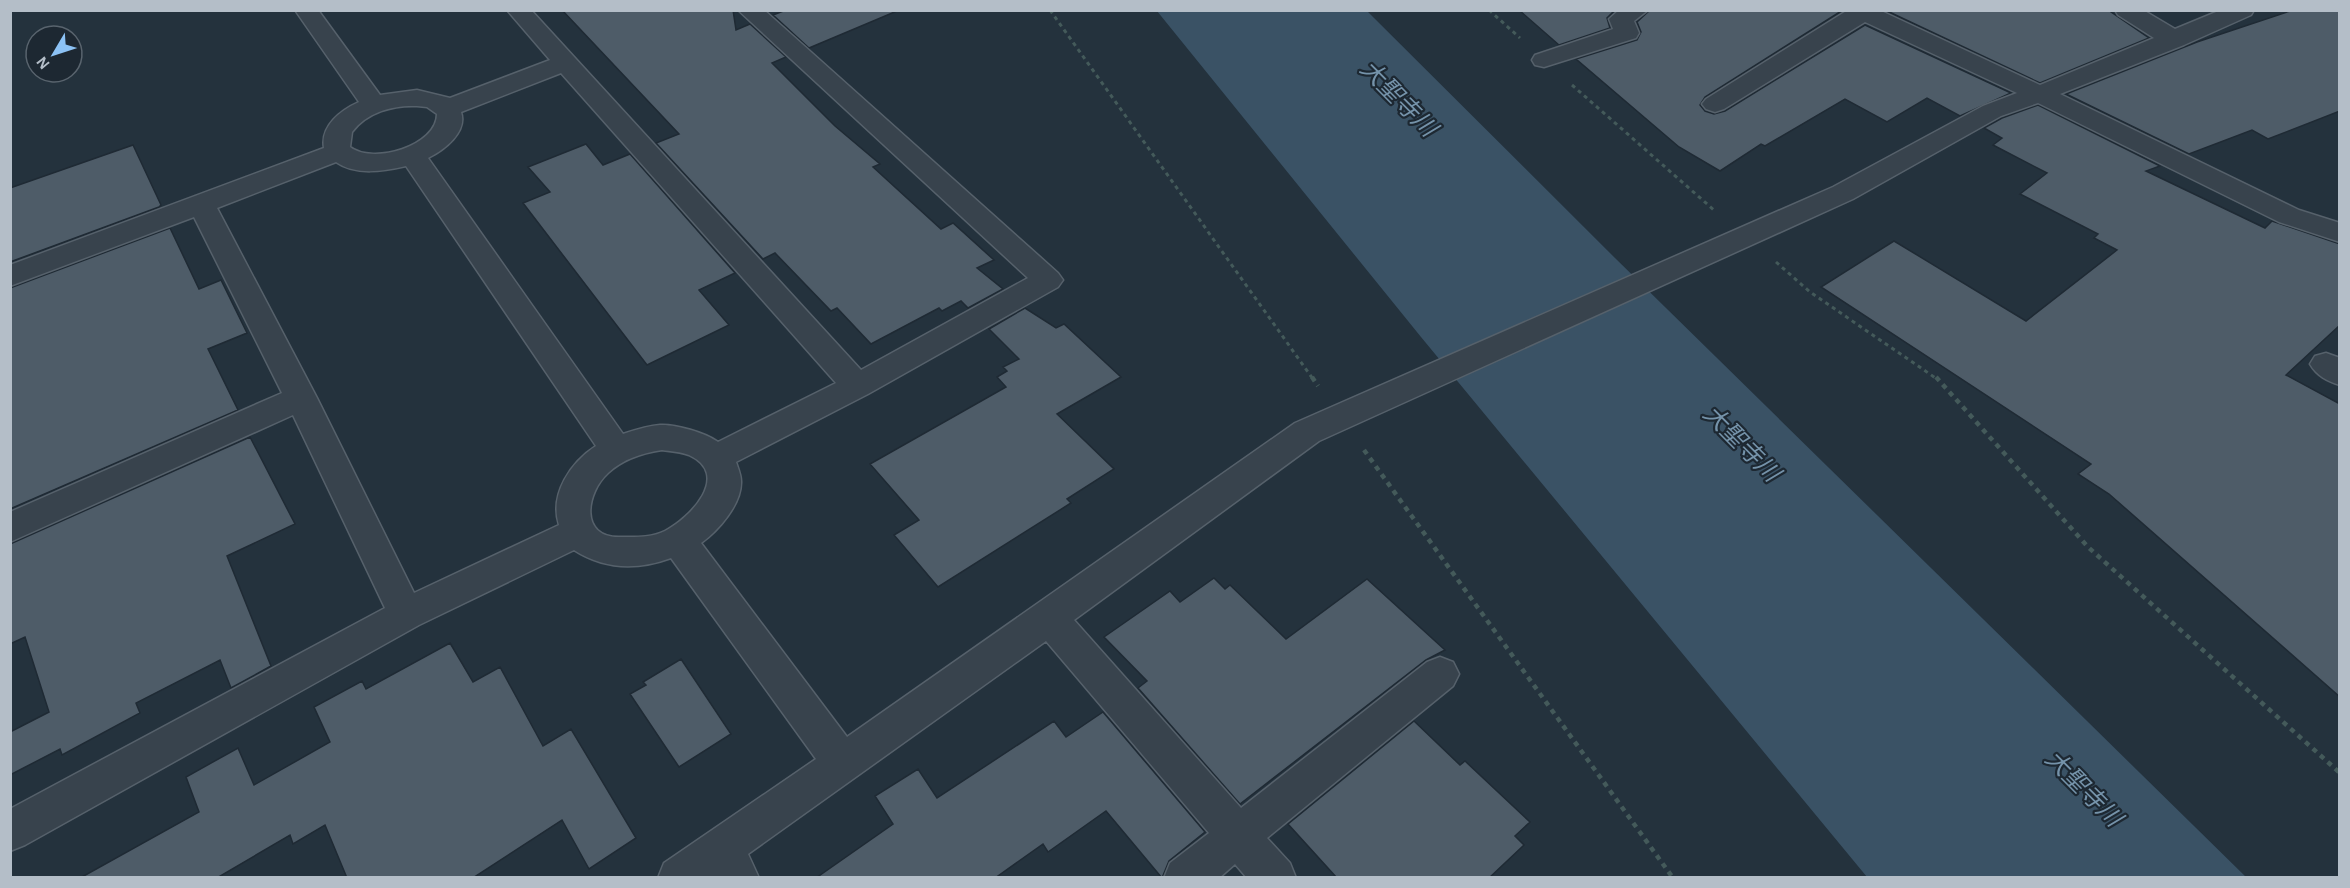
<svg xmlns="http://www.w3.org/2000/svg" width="2350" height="888" viewBox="0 0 2350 888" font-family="'Alegreya Sans','Noto Sans JP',sans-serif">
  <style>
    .water { fill: #3a5265 }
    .building { fill: #4e5c68; stroke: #1f2a34; stroke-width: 1.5 }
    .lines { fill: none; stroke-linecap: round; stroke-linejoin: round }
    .minor-casing { stroke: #56616b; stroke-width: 3 }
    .path-far1 { stroke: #445a5a; stroke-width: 3; stroke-dasharray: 4 4; stroke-linecap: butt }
    .path { stroke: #445a5a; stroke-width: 4.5; stroke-dasharray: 5 5; stroke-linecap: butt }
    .minor { fill: #38434d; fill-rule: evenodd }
    .labels { text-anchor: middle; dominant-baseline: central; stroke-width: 4.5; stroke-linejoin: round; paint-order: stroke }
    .water-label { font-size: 24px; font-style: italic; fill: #7593aa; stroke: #1d2832 }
  </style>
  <rect width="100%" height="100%" fill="#24323d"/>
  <path class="water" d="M 1157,11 L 1367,11 L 1615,258 L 2246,877 L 1867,877 L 1421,337 Z"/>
  <path class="building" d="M 562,10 L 733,10 L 736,30 L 750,24 L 786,57 L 772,63 L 835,126 L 880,164 L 873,167 L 941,229 L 953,223 L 994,260 L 977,268 L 1003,289 L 968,308 L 961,301 L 942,311 L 939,308 L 871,344 L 837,308 L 831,311 L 775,253 L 763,259 L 656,143 L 679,134 Z
    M 786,10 L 896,10 L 897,11 L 809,48 L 773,15 Z
    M 1519,10 L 1615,10 L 1607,18 L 1610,28 L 1559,45 Z
    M 1650,10 L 1843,10 L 1705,97 L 1700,105 L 1705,111 L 1714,114 L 1725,111 L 1865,25 L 2011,93 L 1960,116 L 1927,98 L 1887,122 L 1845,99 L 1765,146 L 1761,144 L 1720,171 L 1679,147 L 1576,59 L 1637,40 L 1641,32 L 1637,22 Z
    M 1885,10 L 2108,10 L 2149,38 L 2040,83 Z
    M 2293,10 L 2340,10 L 2340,111 L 2268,139 L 2252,130 L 2189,154 L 2066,94 L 2197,42 Z
    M 2038,105 L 2160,166 L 2146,171 L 2265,228 L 2272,221 L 2340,244 L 2340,325 L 2286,375 L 2340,404 L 2340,697 L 2109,494 L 2078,474 L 2091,464 L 1821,287 L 1894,241 L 2026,321 L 2117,250 L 2094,238 L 2098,234 L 2020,194 L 2047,173 L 1993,145 L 2002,138 L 1984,128 L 2002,118 Z
    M 586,144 L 603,165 L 630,154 L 735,273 L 699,290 L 729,325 L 647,365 L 523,203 L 550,192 L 528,167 Z
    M 133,145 L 161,205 L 159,207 L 10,262 L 10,188 Z
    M 170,228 L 199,289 L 221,280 L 247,333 L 208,349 L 238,410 L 10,509 L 10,288 Z
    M 1025,308 L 1056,328 L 1064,324 L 1121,377 L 1057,414 L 1114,469 L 1067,499 L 1071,503 L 938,587 L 894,535 L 919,520 L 870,464 L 1006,387 L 997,377 L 1007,371 L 1003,367 L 1019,359 L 989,329 Z
    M 250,437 L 295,524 L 227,556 L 271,666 L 231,688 L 220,660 L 136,703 L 140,713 L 62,755 L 60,749 L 10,775 L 10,732 L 49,712 L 25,637 L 10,644 L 10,544 Z
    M 1214,578 L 1225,589 L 1230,585 L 1286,639 L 1367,579 L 1445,650 L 1426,660 L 1240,804 L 1138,688 L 1147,681 L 1104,637 L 1170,591 L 1180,602 Z
    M 450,643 L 473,682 L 500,667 L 543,746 L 571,729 L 636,838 L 589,869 L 562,820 L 473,878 L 347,878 L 325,825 L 293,844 L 290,835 L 217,878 L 80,878 L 199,812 L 186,777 L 238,748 L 254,785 L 330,742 L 314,707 L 362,681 L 366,689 Z
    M 681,659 L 731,734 L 679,767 L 630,694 L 646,685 L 643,682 Z
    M 1103,712 L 1205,832 L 1169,861 L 1162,878 L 1106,811 L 1048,852 L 1043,844 L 995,878 L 816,878 L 893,824 L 875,796 L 918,769 L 937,798 L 1054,721 L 1066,737 Z
    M 1414,721 L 1460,765 L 1465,761 L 1530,822 L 1515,836 L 1524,845 L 1489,878 L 1337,878 L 1288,824 Z"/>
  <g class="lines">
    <defs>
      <path id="minor" d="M 295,10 L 318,10 L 380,95 L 417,90 L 450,98 L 550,60 L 507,10 L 531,10 L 861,370 L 1028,278 L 738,10 L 764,10 L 1058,273 L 1063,280 L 1058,287 L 868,394 L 736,462 C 738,468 741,475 741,481 C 742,504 718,531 701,543 L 847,737 L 1295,423 L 1833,187 L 1983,106 L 2017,93 L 1865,22 L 1724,109 L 1715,112 L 1706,109 L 1702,104 L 1706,99 L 1848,10 L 1879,10 L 2040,85 L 2154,38 L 2118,15 L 2115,10 L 2143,10 L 2175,29 L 2221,10 L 2254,10 L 2251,15 L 2184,45 L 2060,94 L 2299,210 L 2340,223 L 2340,242 L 2279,222 L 2038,103 L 2001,116 L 1853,199 L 1319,441 L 1074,620 L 1241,808 L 1427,662 L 1440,657 L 1453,662 L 1459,674 L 1453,686 L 1267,838 L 1290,863 L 1296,878 L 1247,878 L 1235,864 L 1219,878 L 1164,878 L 1170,863 L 1209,833 L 1046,641 L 748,854 L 759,878 L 658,878 L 664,863 L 816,759 L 671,558 C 638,570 605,570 574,550 L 419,625 L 25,845 L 10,851 L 10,809 L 385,608 L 293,415 L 10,542 L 10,512 L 282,393 L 194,217 L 10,286 L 10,265 L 324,148 C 320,126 341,110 359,102 ZM 561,73 L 836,383 L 718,442 C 706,433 675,424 660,425 C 647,426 635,430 623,434 L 428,158 C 444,150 468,132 461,112 ZM 417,106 L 427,107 L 437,114 C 437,146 373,165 350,147 L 352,132 C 367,112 393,105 417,106 ZM 336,162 C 356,176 384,171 406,166 L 596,446 C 571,462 549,494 559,525 L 414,593 L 317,398 L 217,208 ZM 662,450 C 670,451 681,452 689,455 C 732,475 690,518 665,531 C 651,538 635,537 620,537 C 579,538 586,493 608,473 C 623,459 642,453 662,450 Z
        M 1619,10 L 1648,10 L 1634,21 L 1639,33 L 1636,38 L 1544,67 L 1535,65 L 1532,60 L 1535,55 L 1613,29 L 1609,19 Z
        M 2326,353 L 2340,358 L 2340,385 C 2327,381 2317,376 2310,364 L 2315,356 Z"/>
    </defs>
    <use href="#minor" class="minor-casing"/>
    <path class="path-far1" d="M 1050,10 L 1313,379
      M 1489,10 L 1520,38
      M 1572,85 L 1715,211
      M 1776,262 L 1810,292 L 1937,379"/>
    <path class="path" d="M 1312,377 L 1318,386
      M 1936,377 L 2088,547 L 2340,773
      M 1364,450 L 1673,878"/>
    <use href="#minor" class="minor"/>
  </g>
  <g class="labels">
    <g class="water-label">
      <text transform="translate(1398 99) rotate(45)">大聖寺川</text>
      <text transform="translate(1741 444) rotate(45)">大聖寺川</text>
      <text transform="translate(2083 789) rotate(45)">大聖寺川</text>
    </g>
  </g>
  <rect width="2350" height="888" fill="none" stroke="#b4bec8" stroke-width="24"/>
  <g transform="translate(54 54) rotate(231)"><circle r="28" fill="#1d2832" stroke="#59646e" stroke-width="1.5"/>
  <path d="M0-4.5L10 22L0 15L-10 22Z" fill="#8cc2f5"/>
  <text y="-9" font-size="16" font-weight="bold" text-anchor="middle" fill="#b4bec8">N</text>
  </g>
</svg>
